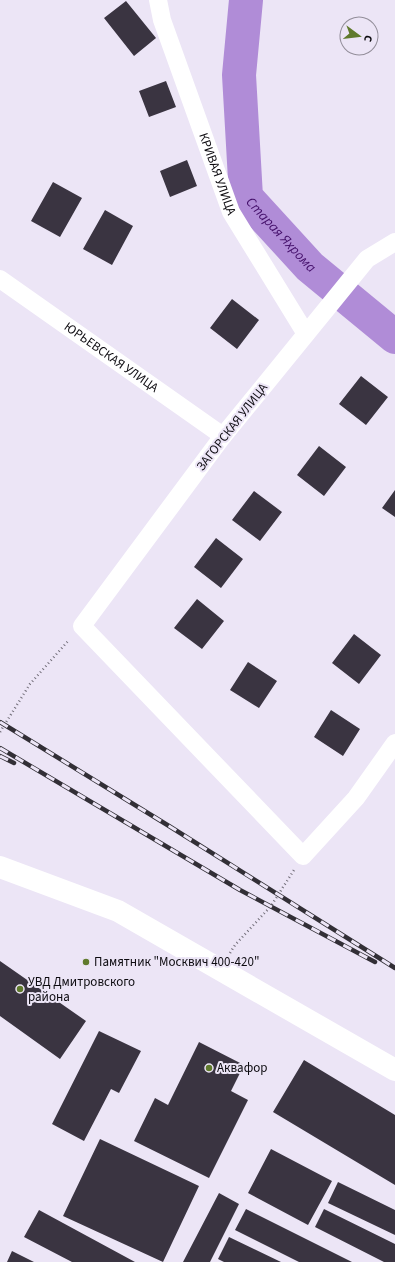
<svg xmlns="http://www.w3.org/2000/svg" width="395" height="1262" viewBox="0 0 395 1262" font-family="'Source Sans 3',sans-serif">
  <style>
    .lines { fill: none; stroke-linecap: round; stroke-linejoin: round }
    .river { stroke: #b08cd7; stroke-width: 34 }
    .building { fill: #3a3441 }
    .path { stroke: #726e79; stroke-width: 2.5; stroke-dasharray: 1 3; stroke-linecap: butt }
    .street { stroke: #fff; stroke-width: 18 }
    .secondary { stroke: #fff; stroke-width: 22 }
    .rail-casing { stroke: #322f36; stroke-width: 4.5 }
    .rail { stroke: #ece5f6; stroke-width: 3; stroke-dasharray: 9; stroke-linecap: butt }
    .poi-dot { fill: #607a2d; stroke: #ece5f6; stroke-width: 1.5 }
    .labels { text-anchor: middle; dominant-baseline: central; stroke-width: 4; stroke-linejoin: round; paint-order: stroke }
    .street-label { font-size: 13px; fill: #0d0b10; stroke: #ece5f6 }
    .poi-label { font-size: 13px; fill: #0d0b10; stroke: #ece5f6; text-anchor: start }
    .water-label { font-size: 14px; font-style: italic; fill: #440f6a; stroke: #ece5f6 }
  </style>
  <rect width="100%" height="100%" fill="#ece5f6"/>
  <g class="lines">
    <path class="river" id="s1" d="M 246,0 L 239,75 L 246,197 L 310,267 L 395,337"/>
  </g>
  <path class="building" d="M 126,1 L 156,38 L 134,56 L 104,18 Z
    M 166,81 L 176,107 L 149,117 L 139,91 Z
    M 187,160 L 197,186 L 170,197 L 160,171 Z
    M 53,182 L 82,198 L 60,237 L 31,221 Z
    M 105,210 L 133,226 L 112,265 L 83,249 Z
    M 232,299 L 259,320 L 237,349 L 210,328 Z
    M 361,376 L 388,397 L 366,425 L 339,404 Z
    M 319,446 L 346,467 L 324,496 L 297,475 Z
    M 395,490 L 395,517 L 382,508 Z
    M 254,491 L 282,512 L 260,541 L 232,520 Z
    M 216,538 L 243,559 L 221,588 L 194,567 Z
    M 197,599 L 224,621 L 202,649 L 174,628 Z
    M 354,634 L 381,655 L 359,684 L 332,663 Z
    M 248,662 L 277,681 L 259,708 L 230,690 Z
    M 331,710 L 360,729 L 343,756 L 314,737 Z
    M 0,961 L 86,1021 L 60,1059 L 0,1016 Z
    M 99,1031 L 141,1051 L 119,1093 L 111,1089 L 84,1141 L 52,1124 Z
    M 199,1042 L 244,1065 L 231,1091 L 248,1100 L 209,1178 L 134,1141 L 155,1098 L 168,1105 Z
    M 304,1060 L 395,1115 L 395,1185 L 273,1112 Z
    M 100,1139 L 199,1186 L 163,1262 L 63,1216 Z
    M 271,1149 L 332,1181 L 308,1225 L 248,1193 Z
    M 338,1182 L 395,1210 L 395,1235 L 328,1203 Z
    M 219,1193 L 239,1204 L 210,1262 L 183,1262 Z
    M 246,1209 L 352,1262 L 299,1262 L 235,1230 Z
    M 324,1209 L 395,1244 L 395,1262 L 384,1262 L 315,1227 Z
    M 39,1210 L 135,1262 L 72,1262 L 24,1237 Z
    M 229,1237 L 281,1262 L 224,1262 L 218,1259 Z
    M 12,1251 L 34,1262 L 7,1262 Z"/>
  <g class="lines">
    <path class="path" d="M 0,732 L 30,684 L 69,640
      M 230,953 L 235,945 L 271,906 L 294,870"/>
    <g class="street">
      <path id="s2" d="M 158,0 L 162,20 L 231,212 L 306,334"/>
      <path d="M 395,242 L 367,259 L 223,436 L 82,626 L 303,856 L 356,798 L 395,743"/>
      <path id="s3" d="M 0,279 L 223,436"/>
    </g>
    <path class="secondary" d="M 0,867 L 118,911 L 395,1070"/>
    <defs>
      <path id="rail" d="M 0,722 L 169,826 L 395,968
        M 0,748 L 240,890 L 375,962
        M 0,756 L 14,763"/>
    </defs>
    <use href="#rail" class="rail-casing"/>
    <use href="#rail" class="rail"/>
  </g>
  <g class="poi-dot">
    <circle cx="86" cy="962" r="4"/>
    <circle cx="20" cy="989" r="4"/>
    <circle cx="209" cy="1068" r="4"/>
  </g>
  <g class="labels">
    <g class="street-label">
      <text stroke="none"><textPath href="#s2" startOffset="184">КРИВАЯ УЛИЦА</textPath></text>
      <text stroke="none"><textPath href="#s3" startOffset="136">ЮРЬЕВСКАЯ УЛИЦА</textPath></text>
      <text transform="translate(232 427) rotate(-52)">ЗАГОРСКАЯ УЛИЦА</text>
    </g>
    <g class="poi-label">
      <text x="94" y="962">Памятник "Москвич 400-420"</text>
      <text x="28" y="982">УВД Дмитровского<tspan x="28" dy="15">района</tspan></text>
      <text x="217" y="1068">Аквафор</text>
    </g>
    <g class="water-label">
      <text stroke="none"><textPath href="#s1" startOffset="249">Старая Яхрома</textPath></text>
    </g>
  </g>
  <g transform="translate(359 36) rotate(105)"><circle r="19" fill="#ece5f6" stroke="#938e9a"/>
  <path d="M0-3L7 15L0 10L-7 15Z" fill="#607a2d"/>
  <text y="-6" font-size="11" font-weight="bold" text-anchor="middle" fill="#0d0b10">С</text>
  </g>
</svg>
